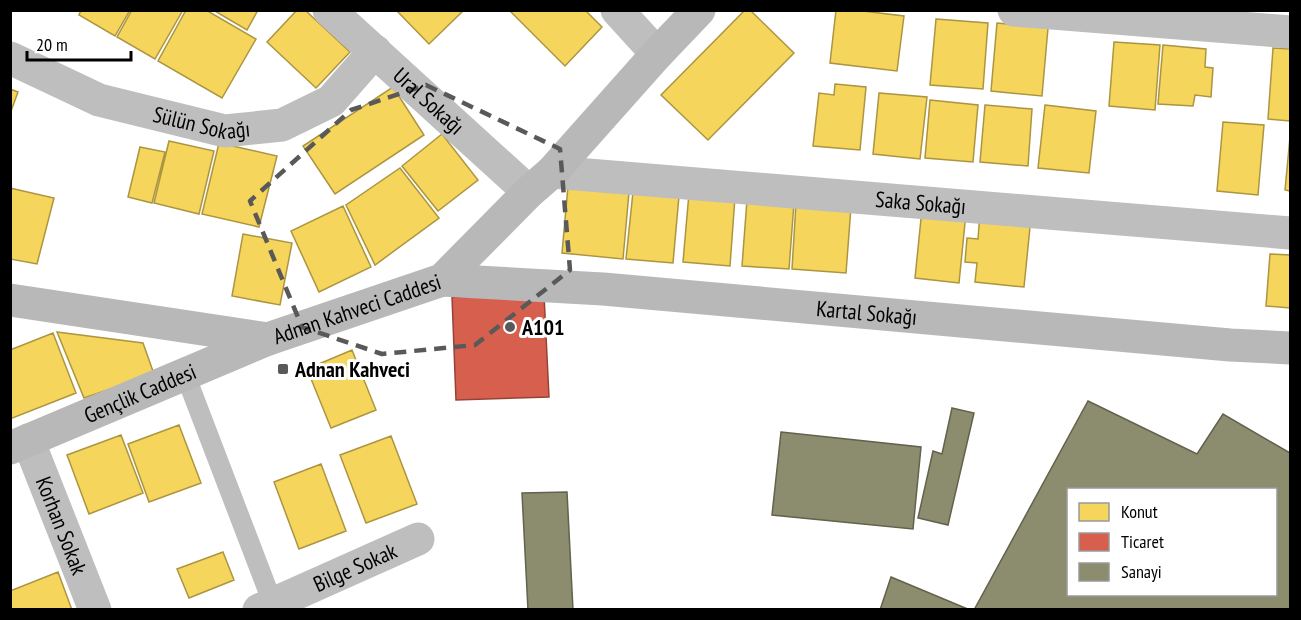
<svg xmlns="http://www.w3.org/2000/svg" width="1301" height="620" viewBox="0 0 1301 620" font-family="'PT Sans Narrow',sans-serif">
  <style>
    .homes { fill: #f6d55c; stroke: #ac9540; stroke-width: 1.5 }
    .shops { fill: #d6604d; stroke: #964336; stroke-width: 1.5 }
    .industry { fill: #8c8c6e; stroke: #62624d; stroke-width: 1.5; fill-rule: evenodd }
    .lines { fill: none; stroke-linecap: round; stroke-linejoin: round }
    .lane { stroke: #bebebe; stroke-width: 20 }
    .street { stroke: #bebebe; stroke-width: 33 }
    .secondary { stroke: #b8b8b8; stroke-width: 33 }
    .marked { fill: none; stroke: #595959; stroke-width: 4.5; stroke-dasharray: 12 8; stroke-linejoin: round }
    .poi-dot { fill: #595959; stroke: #fff; stroke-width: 2 }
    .labels { text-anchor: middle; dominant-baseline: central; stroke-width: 6; stroke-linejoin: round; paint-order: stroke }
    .street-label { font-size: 22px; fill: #000; stroke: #fff }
    .poi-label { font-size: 22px; font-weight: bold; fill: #000; stroke: #fff; text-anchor: start }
  </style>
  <rect width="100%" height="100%" fill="#fff"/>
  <path class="homes" d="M 81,10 L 130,10 L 115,36 L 79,15 Z
    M 132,10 L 183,10 L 155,59 L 117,37 Z
    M 186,10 L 206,10 L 256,39 L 222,98 L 158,61 Z
    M 213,10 L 258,10 L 247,30 Z
    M 297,10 L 305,10 L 350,52 L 316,88 L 267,42 Z
    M 400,10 L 464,10 L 429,44 L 398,12 Z
    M 509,10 L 585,10 L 602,27 L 565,66 Z
    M 745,10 L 750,10 L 794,53 L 708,140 L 661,95 Z
    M 836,10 L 854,10 L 904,16 L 897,71 L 830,63 Z
    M 936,19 L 988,23 L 983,89 L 930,85 Z
    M 997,23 L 1048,28 L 1042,96 L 991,91 Z
    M 1114,42 L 1160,45 L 1155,110 L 1109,106 Z
    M 1163,45 L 1206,49 L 1205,67 L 1213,68 L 1211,97 L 1195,95 L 1193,106 L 1158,104 Z
    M 1273,48 L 1290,49 L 1290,121 L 1268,119 Z
    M 835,84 L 866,87 L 860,150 L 813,146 L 819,93 L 834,95 Z
    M 393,87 L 424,135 L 335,194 L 303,146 Z
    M 10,89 L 18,92 L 10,114 Z
    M 879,93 L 927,97 L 920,159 L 873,154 Z
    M 930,100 L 978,105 L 973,162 L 925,158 Z
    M 985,105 L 1032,109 L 1028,166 L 980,162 Z
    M 1045,105 L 1096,111 L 1089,173 L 1038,168 Z
    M 1223,122 L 1264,125 L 1258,195 L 1217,191 Z
    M 442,134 L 478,180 L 438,211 L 402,166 Z
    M 1290,137 L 1290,191 L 1285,190 Z
    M 169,141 L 214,151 L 199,214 L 154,203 Z
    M 219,143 L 277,156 L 259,227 L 202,214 Z
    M 140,147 L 165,152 L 152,203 L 128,197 Z
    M 400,168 L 439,218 L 375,265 L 346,205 Z
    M 568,186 L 629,192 L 623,259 L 562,253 Z
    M 10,188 L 54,198 L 37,264 L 10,259 Z
    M 633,192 L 679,196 L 673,263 L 626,259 Z
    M 689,193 L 735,197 L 730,266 L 683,262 Z
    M 747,200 L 794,203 L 789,269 L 742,266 Z
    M 796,203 L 851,207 L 846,273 L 792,269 Z
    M 343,206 L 371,267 L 319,292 L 291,231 Z
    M 922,209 L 966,213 L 959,283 L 915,278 Z
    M 980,212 L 1031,217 L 1024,287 L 975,282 L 977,263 L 965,262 L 967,238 L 978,239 Z
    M 243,234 L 292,243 L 280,305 L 232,296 Z
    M 1270,254 L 1290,255 L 1290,308 L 1266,306 Z
    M 57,332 L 143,343 L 154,374 L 84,398 Z
    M 53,333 L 76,393 L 10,419 L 10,350 Z
    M 352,350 L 376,410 L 331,428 L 307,369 Z
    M 179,425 L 201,483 L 149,502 L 128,444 Z
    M 121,435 L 143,493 L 89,514 L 67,455 Z
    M 391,436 L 417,504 L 366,523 L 340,455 Z
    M 321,464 L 346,531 L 299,549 L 274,482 Z
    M 223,552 L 234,580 L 189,598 L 177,569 Z
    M 58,572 L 72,610 L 10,610 L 10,591 Z"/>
  <path class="shops" d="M 544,294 L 549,397 L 456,400 L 452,297 Z"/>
  <path class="industry" d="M 1088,401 L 1197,454 L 1223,414 L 1290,453 L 1290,610 L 974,610 ZM 1068,490 L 1276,490 L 1276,594 L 1068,594 Z
    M 952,408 L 974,413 L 948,525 L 918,518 L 933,451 L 942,454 Z
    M 781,432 L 921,447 L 913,529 L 772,515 Z
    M 567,492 L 573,610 L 528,610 L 522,493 Z
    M 891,577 L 970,610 L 880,610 Z"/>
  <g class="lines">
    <path class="lane" d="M 185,374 L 273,604"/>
    <g class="street">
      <path id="s1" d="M 329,10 L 529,192"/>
      <path d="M 617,10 L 657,54"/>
      <path d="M 1014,10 L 1290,32"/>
      <path id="s2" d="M 10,58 L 99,100 L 225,131 L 282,125 L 331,101 L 375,51"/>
      <path id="s3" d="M 552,172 L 1290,233"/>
      <path id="s4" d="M 28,440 L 95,610"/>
      <path id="s5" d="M 259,610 L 418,539"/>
    </g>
    <g class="secondary">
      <path id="s6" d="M 442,280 L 603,289 L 1230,345 L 1290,348"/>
      <path d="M 10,300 L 268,339"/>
      <path id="s7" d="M 10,448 L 268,339 L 442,280 L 529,192 L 552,172 L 657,54 L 699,10"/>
    </g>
  </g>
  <path class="marked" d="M 426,85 L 560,149 L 570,270 L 475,345 L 382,354 L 302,327 L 250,201 L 351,110 Z"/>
  <g class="poi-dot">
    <circle cx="510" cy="327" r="6"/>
    <rect x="277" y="363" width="12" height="12" rx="3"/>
  </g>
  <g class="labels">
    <g class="street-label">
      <text stroke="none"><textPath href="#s1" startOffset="135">Ural Sokağı</textPath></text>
      <text stroke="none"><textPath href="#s2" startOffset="204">Sülün Sokağı</textPath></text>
      <text stroke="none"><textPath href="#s3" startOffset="370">Saka Sokağı</textPath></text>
      <text stroke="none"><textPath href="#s7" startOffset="374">Adnan Kahveci Caddesi</textPath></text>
      <text stroke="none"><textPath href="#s6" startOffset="426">Kartal Sokağı</textPath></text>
      <text stroke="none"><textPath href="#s7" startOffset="141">Gençlik Caddesi</textPath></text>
      <text stroke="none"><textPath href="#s4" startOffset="92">Korhan Sokak</textPath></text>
      <text stroke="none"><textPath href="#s5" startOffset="105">Bilge Sokak</textPath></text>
    </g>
    <g class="poi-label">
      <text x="522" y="327">A101</text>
      <text x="295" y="369">Adnan Kahveci</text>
    </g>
  </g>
  <rect width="1301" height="620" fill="none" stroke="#000000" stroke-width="24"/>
  <rect x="1067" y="488" width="210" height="108" fill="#ffffff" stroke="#999999" stroke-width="1.5"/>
  <rect x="1079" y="503" width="30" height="18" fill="#f6d55c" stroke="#999999" stroke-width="1.5"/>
  <text x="1121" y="518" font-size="18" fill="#000000">Konut</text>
  <rect x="1079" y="533" width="30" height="18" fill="#d6604d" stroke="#999999" stroke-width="1.5"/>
  <text x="1121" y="548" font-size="18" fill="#000000">Ticaret</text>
  <rect x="1079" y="563" width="30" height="18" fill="#8c8c6e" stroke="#999999" stroke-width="1.5"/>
  <text x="1121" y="578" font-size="18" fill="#000000">Sanayi</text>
  <path d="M27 51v9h104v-9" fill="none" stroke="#000000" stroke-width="3"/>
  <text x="36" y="51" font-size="18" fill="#000000" stroke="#ffffff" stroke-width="4.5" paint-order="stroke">20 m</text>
</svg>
